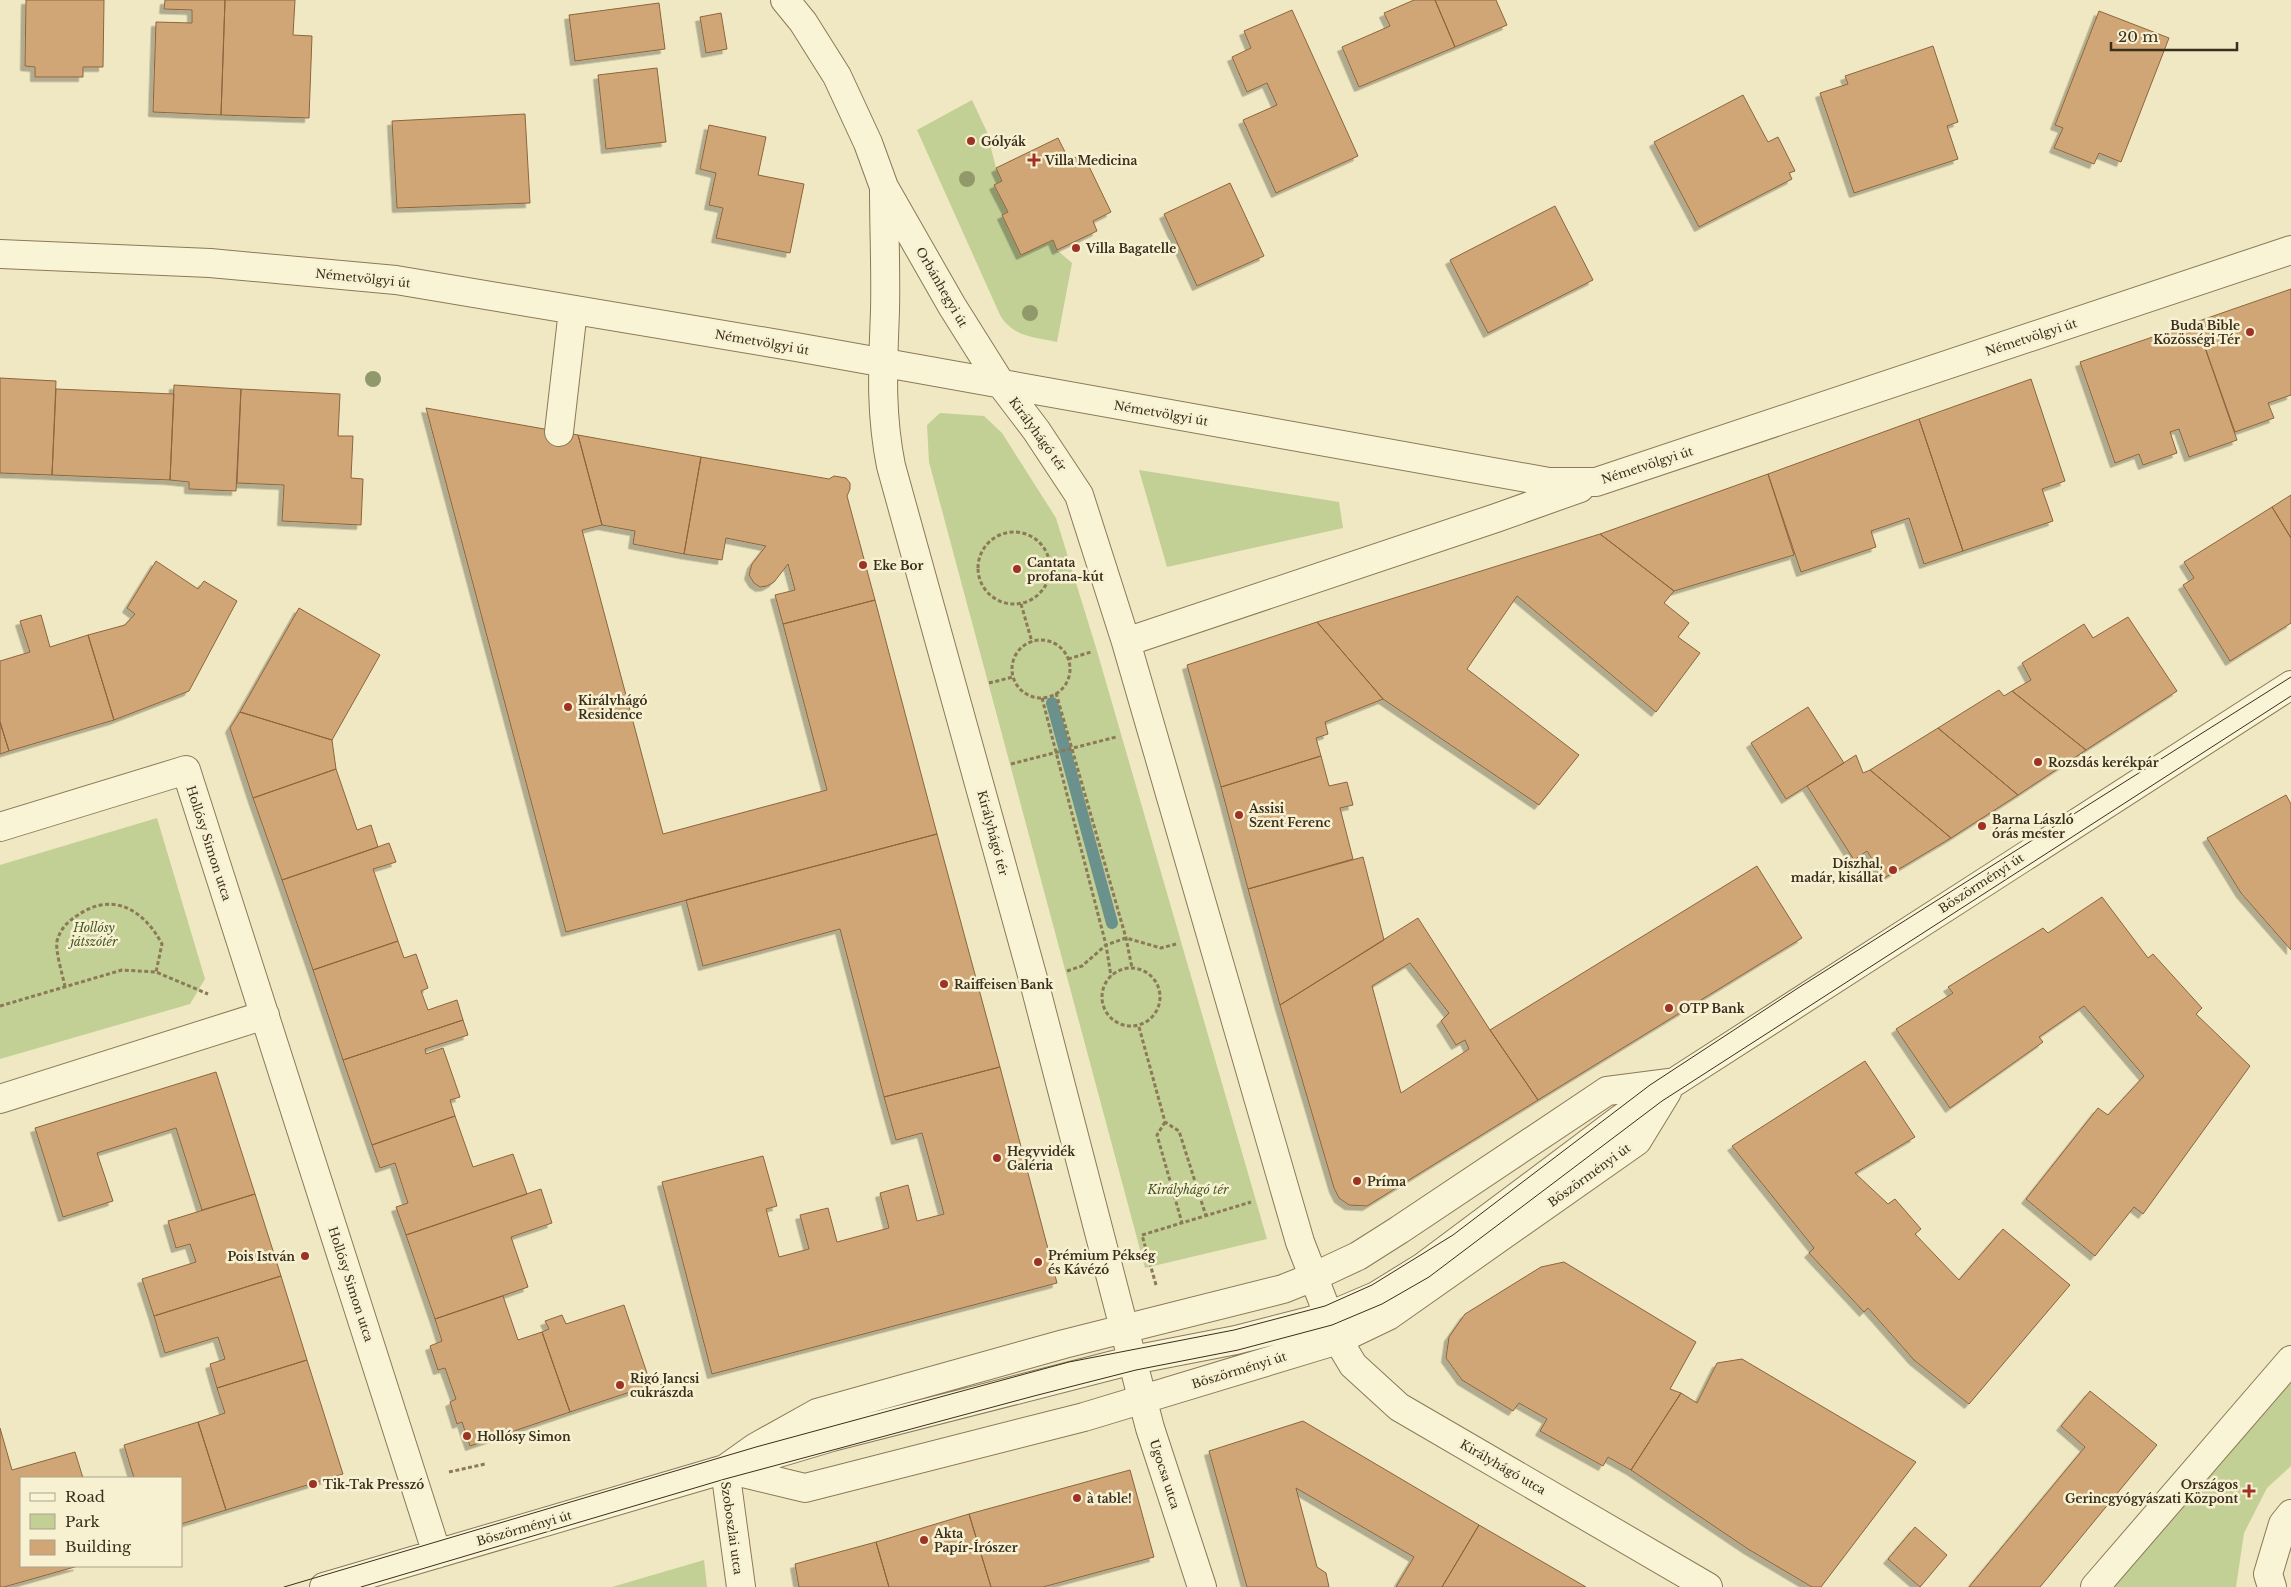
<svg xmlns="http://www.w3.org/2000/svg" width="2291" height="1587" viewBox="0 0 2291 1587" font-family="'Libre Baskerville',serif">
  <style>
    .green { fill: #c2cf95 }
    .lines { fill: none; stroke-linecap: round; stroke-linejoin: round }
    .stream { stroke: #6b918c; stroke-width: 12 }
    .building { fill: #d0a676; stroke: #8c653d; fill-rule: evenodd; filter: url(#shadow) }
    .minor-casing { stroke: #8b7958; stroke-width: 30 }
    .path { stroke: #8b7958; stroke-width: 3; stroke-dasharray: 4 2.5; stroke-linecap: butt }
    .minor { stroke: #faf4d6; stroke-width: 28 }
    .tram { stroke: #3a2e1d; stroke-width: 1 }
    .tree { fill: #91996b }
    .poi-dot { fill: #9d3225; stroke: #f7f1d2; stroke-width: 2 }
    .labels { text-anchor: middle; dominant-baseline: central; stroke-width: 5; stroke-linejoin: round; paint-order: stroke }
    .poi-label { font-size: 12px; font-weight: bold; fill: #3a2e1d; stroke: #f7f1d2; text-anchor: start }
    .street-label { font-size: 12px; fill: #3a2e1d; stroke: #f7f1d2 }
    .park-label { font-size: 12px; font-style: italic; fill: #445823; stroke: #f7f1d2 }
  </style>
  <defs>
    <filter id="shadow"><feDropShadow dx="-4.5" dy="4.5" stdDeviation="0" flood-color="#0004"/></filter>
  </defs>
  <rect width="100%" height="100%" fill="#f0e8c2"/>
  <path class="green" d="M 972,100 L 987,132 L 996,168 L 1002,181 L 995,185 L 1008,212 L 1002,216 L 1021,255 L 1053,240 L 1057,250 L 1072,263 L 1057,342 C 1034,337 1013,337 1000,315 L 917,130 Z
    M 940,413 L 984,416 L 1002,433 L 1056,518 L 1097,651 L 1267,1239 L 1145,1268 L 929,462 L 927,425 Z
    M 1139,470 L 1339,502 L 1343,528 L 1167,567 Z
    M 157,818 L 205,979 L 190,1004 L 0,1059 L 0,865 Z
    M 2291,1369 L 2291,1466 L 2267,1488 L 2244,1533 L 2236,1587 L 2103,1587 Z
    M 704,1560 L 707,1587 L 612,1587 Z"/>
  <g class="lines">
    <path class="stream" d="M 1052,703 L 1112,923"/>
  </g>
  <path class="building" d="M 26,0 L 104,0 L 103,67 L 83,67 L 83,77 L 35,77 L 35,67 L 25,66 Z
    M 165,0 L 225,0 L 221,115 L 153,112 L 156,22 L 192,23 L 192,10 L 164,9 Z
    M 225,0 L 295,0 L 293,35 L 312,36 L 309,118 L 221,115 Z
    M 1414,0 L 1435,0 L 1455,47 L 1359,87 L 1342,47 L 1390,26 L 1384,13 Z
    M 1435,0 L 1496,0 L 1507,25 L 1455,47 Z
    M 659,3 L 665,49 L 575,61 L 569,15 Z
    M 1292,10 L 1358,156 L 1276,193 L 1243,120 L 1277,105 L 1267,83 L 1247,92 L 1232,57 L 1251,48 L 1244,31 Z
    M 2099,11 L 2169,38 L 2121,162 L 2099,153 L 2094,164 L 2054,148 L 2063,128 L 2055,125 Z
    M 721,13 L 727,49 L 706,53 L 700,17 Z
    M 1933,46 L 1958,122 L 1947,126 L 1958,159 L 1854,193 L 1820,93 L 1848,84 L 1845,76 Z
    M 657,68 L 666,142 L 606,149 L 598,75 Z
    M 1743,95 L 1768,142 L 1778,137 L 1795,171 L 1789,173 L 1792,179 L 1699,227 L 1654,142 Z
    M 525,114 L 530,203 L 397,208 L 392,121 Z
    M 709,125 L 766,137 L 758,175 L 804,184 L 790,253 L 716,238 L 723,208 L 709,205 L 716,173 L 700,169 Z
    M 1058,138 L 1069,160 L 1083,154 L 1111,212 L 1093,221 L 1097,231 L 1057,250 L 1053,240 L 1021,255 L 1002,215 L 1008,212 L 994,185 L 1002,181 L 996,168 Z
    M 1230,183 L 1264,256 L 1197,286 L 1164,214 Z
    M 1555,206 L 1593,280 L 1488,333 L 1450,260 Z
    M 2291,289 L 2291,395 L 2268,403 L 2274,418 L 2235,432 L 2196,322 Z
    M 2196,322 L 2237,440 L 2189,457 L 2179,429 L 2170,432 L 2177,453 L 2143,465 L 2139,454 L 2115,463 L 2080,362 Z
    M 0,378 L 56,381 L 52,475 L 0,473 Z
    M 2031,379 L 2065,481 L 2042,489 L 2053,521 L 1963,551 L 1919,419 Z
    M 174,385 L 241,389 L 236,491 L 189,489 L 189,482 L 170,480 Z
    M 56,389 L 174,394 L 170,480 L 52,475 Z
    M 241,389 L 340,394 L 338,436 L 353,436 L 351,478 L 363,479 L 361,525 L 282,521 L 284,485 L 237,483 Z
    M 426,408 L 578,435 L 602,525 L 582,530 L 663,834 L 827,790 L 783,624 L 875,600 L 937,834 L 566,932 Z
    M 1919,419 L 1963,551 L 1924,564 L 1909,518 L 1871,531 L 1876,547 L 1801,572 L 1768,474 Z
    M 578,435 L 701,457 L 684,554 L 633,544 L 635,531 L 602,525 Z
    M 701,457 L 829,479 L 834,476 L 846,478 L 850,483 L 850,489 L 847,496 L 875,600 L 783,624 L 775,595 L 795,590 L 788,564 L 774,582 L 767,586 L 760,587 L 754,583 L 749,575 L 752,564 L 766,546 L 726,538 L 722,560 L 684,554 Z
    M 1768,474 L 1794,555 L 1674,591 L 1600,534 Z
    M 2291,495 L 2291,538 L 2272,507 Z
    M 2272,507 L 2291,538 L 2291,623 L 2230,661 L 2183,585 L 2194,578 L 2184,562 Z
    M 1600,534 L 1674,591 L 1664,603 L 1689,623 L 1678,637 L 1700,653 L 1656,712 L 1517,596 L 1467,669 L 1579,755 L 1539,805 L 1383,699 L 1317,622 Z
    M 156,561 L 198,589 L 204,581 L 237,601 L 189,691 L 114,720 L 88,635 L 125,625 L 135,614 L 127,608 Z
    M 299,608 L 380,655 L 332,740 L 240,712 Z
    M 41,615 L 50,647 L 88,635 L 114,720 L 9,751 L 0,722 L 0,661 L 30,652 L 20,621 Z
    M 2128,617 L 2177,691 L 2086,750 L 2012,691 L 2031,680 L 2022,663 L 2084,624 L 2093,638 Z
    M 1317,622 L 1383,699 L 1325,722 L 1328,734 L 1316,738 L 1321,756 L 1221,787 L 1187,665 Z
    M 1999,690 L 2004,696 L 2012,691 L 2086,750 L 2018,795 L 1938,728 Z
    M 1808,707 L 1844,763 L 1786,799 L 1751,743 Z
    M 240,712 L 332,740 L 336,769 L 253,798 L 230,728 Z
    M 0,722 L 9,751 L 0,754 Z
    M 1938,728 L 2018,795 L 1951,838 L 1870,770 Z
    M 1856,755 L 1863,773 L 1870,770 L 1951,838 L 1884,878 L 1867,851 L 1854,860 L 1807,786 Z
    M 1321,756 L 1329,786 L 1347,782 L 1353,805 L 1340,808 L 1353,859 L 1248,889 L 1221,787 Z
    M 336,769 L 357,830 L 371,825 L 378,847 L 282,880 L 253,798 Z
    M 2286,795 L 2291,804 L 2291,950 L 2241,893 L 2207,838 Z
    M 937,834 L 1000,1067 L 884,1097 L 840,929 L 703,966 L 686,900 Z
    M 389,843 L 396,862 L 373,869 L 398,941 L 313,970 L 282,880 Z
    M 1363,857 L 1384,940 L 1280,1005 L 1248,889 Z
    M 1757,866 L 1802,938 L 1538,1100 L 1490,1030 Z
    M 2102,897 L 2148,958 L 2153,954 L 2202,1008 L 2196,1014 L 2250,1066 L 2143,1214 L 2134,1207 L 2095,1256 L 2026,1199 L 2098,1108 L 2108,1115 L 2144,1076 L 2084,1006 L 2039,1037 L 2043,1042 L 1950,1108 L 1896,1029 L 1953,993 L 1948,987 L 2043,928 L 2048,933 Z
    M 1418,918 L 1490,1030 L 1538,1100 L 1367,1206 L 1349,1205 L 1339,1198 L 1334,1188 L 1280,1005 ZM 1410,963 L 1449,1013 L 1441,1021 L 1456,1045 L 1465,1040 L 1469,1049 L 1401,1093 L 1372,986 Z
    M 398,941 L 404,958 L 416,954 L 428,988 L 421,991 L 428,1010 L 457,1000 L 463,1020 L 343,1060 L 313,970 Z
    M 463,1020 L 468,1035 L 425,1049 L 426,1054 L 443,1048 L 460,1097 L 450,1100 L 455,1116 L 372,1145 L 343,1060 Z
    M 1865,1061 L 1915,1137 L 1855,1173 L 1888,1204 L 1895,1199 L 1921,1229 L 1915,1234 L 1959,1280 L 2003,1229 L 2070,1285 L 1969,1404 L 1914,1360 L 1868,1308 L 1864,1312 L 1809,1253 L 1814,1248 L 1732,1146 Z
    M 1000,1067 L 1057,1283 L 712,1374 L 662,1182 L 763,1156 L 777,1206 L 766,1209 L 779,1257 L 809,1249 L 800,1215 L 828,1208 L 837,1242 L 889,1228 L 880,1193 L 908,1185 L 917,1221 L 944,1214 L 922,1133 L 896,1140 L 884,1097 Z
    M 216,1072 L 255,1194 L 202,1210 L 176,1128 L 97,1153 L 113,1201 L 63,1217 L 35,1128 Z
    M 455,1116 L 473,1167 L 513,1154 L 527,1194 L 406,1235 L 396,1207 L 408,1203 L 395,1163 L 380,1168 L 372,1145 Z
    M 541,1189 L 552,1223 L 511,1237 L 528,1287 L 435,1319 L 406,1235 Z
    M 255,1194 L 281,1276 L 154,1316 L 142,1279 L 196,1262 L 190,1244 L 176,1248 L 168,1221 Z
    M 1564,1262 L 1696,1342 L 1670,1389 L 1681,1393 L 1631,1470 L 1608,1457 L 1603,1466 L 1540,1431 L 1547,1419 L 1519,1403 L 1513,1411 L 1462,1380 L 1446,1358 L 1449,1337 L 1465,1314 L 1541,1267 Z
    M 281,1276 L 307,1360 L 217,1388 L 210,1364 L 225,1359 L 218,1337 L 165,1353 L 154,1316 Z
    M 503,1296 L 518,1340 L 542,1332 L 570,1412 L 470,1446 L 462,1422 L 457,1424 L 450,1402 L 456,1399 L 445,1368 L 438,1370 L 430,1346 L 442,1341 L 435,1319 Z
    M 624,1305 L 651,1385 L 570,1412 L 542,1332 L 549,1329 L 545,1321 L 562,1315 L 566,1324 Z
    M 1742,1359 L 1916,1462 L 1821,1587 L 1812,1587 L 1748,1549 L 1631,1470 L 1681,1393 L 1697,1403 L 1717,1363 Z
    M 307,1360 L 343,1474 L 226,1510 L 198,1422 L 225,1413 L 217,1388 Z
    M 2090,1391 L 2157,1445 L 2040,1587 L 1969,1587 L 2085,1447 L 2061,1426 Z
    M 1303,1421 L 1479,1525 L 1442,1587 L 1396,1587 L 1414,1557 L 1296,1488 L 1317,1567 L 1326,1573 L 1329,1587 L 1247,1587 L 1209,1451 Z
    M 198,1422 L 226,1510 L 181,1524 L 181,1478 L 134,1478 L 124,1445 Z
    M 0,1428 L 12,1470 L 75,1452 L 83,1478 L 21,1478 L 21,1566 L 78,1566 L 4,1587 L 0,1587 Z
    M 1130,1470 L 1154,1557 L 1043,1587 L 991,1587 L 969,1514 Z
    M 969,1514 L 991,1587 L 889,1587 L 876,1542 Z
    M 1479,1525 L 1586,1587 L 1442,1587 Z
    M 1915,1527 L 1947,1555 L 1920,1587 L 1888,1559 Z
    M 876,1542 L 889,1587 L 799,1587 L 795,1564 Z"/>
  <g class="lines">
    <defs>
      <path id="minor" d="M 785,0 L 803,22 L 837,76 L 868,143 L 884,187 L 952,306 L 1001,384 L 1036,430 L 1079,495 L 1126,642 L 1300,1242 L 1338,1340 L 1353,1365 L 1399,1407 L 1708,1587
        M 884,189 C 884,229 886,270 885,311 C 883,366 880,411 891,466 L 1034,982 L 1150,1428 L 1202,1587
        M 0,254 L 210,263 L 396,280 L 796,347 L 1549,482 L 1596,482 L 2291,250
        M 559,432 L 573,310
        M 1126,642 L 1496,518 L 1580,488
        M 0,827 L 186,770 L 437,1554
        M 0,1099 L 265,1015
        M 725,1469 L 832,1437 L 1133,1360 L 1236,1340 L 1329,1316 L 1376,1296 L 1423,1267 L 1622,1118 L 1673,1083 L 2291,685
        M 725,1469 L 741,1587
        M 726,1469 L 805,1488 L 1084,1417 L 1338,1340 L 1388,1316 L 1637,1141 L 1667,1092
        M 324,1587 L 725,1469 L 756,1447 L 817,1413 L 1064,1344 L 1283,1289 L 1313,1277 L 1358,1256 L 1399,1230 L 1607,1091 L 1669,1083
        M 2095,1587 L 2291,1360
        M 2272,1587 L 2268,1574 L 2283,1524 L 2291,1514"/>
    </defs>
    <use href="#minor" class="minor-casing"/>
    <path class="path" d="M978 568a36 36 0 1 1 72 0a36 36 0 1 1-72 0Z
      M 1021,604 L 1032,642
      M1012 669a29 29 0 1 1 58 0a29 29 0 1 1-58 0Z
      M 1068,659 L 1091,652
      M 989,683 L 1013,677
      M 1056,693 L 1126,938 L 1132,968
      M 1042,698 L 1106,945 L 1111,976
      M 1011,764 L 1116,737
      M1102 997a29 29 0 1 1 58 0a29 29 0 1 1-58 0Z
      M 1067,971 L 1082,966 L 1106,945 L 1126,938 L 1161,948 L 1176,944
      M 65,987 C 63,976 55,951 57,941 C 61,928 67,922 78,915 C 113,891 144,910 162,944 L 156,972
      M 0,1006 L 122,970 L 156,972 L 208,994
      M 1139,1027 L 1165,1122 L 1179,1131 L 1206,1216
      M 1165,1122 L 1157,1135 L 1182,1223
      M 1156,1285 L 1142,1235 L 1251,1202
      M 449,1472 L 485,1464"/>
    <use href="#minor" class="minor"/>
    <path class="tram" d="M 284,1587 L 756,1447 L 1069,1362 L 1234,1330 L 1325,1306 L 1372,1285 L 1453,1235 L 1650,1085 L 1798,988 L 2291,677
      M 361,1587 L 725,1479 L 1034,1396 L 1136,1370 L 1238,1350 L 1332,1325 L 1382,1304 L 1429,1277 L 1662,1101 L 2291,696"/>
  </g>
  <g class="tree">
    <circle cx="967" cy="179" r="8"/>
    <circle cx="1030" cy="313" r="8"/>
    <circle cx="373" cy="379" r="8"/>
  </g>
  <g class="poi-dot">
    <circle cx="971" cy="141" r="5"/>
    <path d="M1031.5 152.5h5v5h5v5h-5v5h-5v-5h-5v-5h5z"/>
    <circle cx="1076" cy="248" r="5"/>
    <circle cx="2250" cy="332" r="5"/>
    <circle cx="863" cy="565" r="5"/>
    <circle cx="1017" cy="569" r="5"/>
    <circle cx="568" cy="707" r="5"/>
    <circle cx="2038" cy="762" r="5"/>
    <circle cx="1239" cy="815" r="5"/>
    <circle cx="1982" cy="826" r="5"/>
    <circle cx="1893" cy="870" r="5"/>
    <circle cx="944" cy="984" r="5"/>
    <circle cx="1669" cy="1008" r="5"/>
    <circle cx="997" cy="1158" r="5"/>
    <circle cx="1357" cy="1181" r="5"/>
    <circle cx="305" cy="1256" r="5"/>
    <circle cx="1038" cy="1262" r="5"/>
    <circle cx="620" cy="1385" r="5"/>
    <circle cx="467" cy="1436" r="5"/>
    <circle cx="313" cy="1484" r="5"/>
    <path d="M2246.5 1483.5h5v5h5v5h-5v5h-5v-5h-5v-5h5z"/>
    <circle cx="1077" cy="1498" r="5"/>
    <circle cx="924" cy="1540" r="5"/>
  </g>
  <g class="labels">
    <g class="poi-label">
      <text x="981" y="141">Gólyák</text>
      <text x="1045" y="160">Villa Medicina</text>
      <text x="1086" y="248">Villa Bagatelle</text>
      <text x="2240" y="325" text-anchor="end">Buda Bible<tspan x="2240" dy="14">Közösségi Tér</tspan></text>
      <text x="1027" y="562">Cantata<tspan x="1027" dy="14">profana-kút</tspan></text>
      <text x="873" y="565">Eke Bor</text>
      <text x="578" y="700">Királyhágó<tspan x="578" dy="14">Residence</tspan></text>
      <text x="2048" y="762">Rozsdás kerékpár</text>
      <text x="1249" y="808">Assisi<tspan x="1249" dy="14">Szent Ferenc</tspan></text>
      <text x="1992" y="819">Barna László<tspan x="1992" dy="14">órás mester</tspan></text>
      <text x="1883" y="863" text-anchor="end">Díszhal,<tspan x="1883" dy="14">madár, kisállat</tspan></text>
      <text x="954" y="984">Raiffeisen Bank</text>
      <text x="1679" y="1008">OTP Bank</text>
      <text x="1007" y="1151">Hegyvidék<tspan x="1007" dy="14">Galéria</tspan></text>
      <text x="1367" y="1181">Príma</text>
      <text x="1048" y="1255">Prémium Pékség<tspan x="1048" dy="14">és Kávézó</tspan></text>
      <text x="295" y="1256" text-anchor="end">Pois István</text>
      <text x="630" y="1378">Rigó Jancsi<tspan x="630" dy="14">cukrászda</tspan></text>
      <text x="477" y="1436">Hollósy Simon</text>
      <text x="323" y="1484">Tik-Tak Presszó</text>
      <text x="2238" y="1484" text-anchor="end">Országos<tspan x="2238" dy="14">Gerincgyógyászati Központ</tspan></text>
      <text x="1087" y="1498">à table!</text>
      <text x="934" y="1533">Akta<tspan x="934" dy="14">Papír-Írószer</tspan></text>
    </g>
    <g class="street-label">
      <text transform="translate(363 278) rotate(6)">Németvölgyi út</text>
      <text transform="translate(942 287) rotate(60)">Orbánhegyi út</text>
      <text transform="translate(2031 337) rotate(-18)">Németvölgyi út</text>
      <text transform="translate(762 342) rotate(10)">Németvölgyi út</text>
      <text transform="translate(1161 413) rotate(10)">Németvölgyi út</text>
      <text transform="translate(1038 434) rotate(54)">Királyhágó tér</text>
      <text transform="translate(1647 465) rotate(-18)">Németvölgyi út</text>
      <text transform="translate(993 833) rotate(75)">Királyhágó tér</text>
      <text transform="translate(209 843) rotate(72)">Hollósy Simon utca</text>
      <text transform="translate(1981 883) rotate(-33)">Böszörményi út</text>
      <text transform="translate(1589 1175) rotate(-36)">Böszörményi út</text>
      <text transform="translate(351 1284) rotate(72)">Hollósy Simon utca</text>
      <text transform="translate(1239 1370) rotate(-17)">Böszörményi út</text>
      <text transform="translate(1503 1467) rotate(30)">Királyhágó utca</text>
      <text transform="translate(1165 1474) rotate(72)">Ugocsa utca</text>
      <text transform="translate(524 1528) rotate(-16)">Böszörményi út</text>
      <text transform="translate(732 1528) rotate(82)">Szoboszlai utca</text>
    </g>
    <g class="park-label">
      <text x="94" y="927">Hollósy<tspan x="94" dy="14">játszótér</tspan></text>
      <text x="1188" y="1189">Királyhágó tér</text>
    </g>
  </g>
  <rect x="20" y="1477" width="162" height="90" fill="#f7f1d2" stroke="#aba38a"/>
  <rect x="30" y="1493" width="25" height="8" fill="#faf4d6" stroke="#aba38a"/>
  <text x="65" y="1502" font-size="15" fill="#3a2e1d">Road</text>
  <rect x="30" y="1514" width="25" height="15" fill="#c2cf95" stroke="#aba38a"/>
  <text x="65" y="1527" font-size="15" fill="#3a2e1d">Park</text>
  <rect x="30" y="1540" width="25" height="15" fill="#d0a676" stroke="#aba38a"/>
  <text x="65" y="1552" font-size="15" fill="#3a2e1d">Building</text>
  <path d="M2111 42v8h126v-8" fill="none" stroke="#3a2e1d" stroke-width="2.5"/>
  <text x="2118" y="42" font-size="15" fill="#3a2e1d" stroke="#f7f1d2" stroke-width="4" paint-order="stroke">20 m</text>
</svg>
